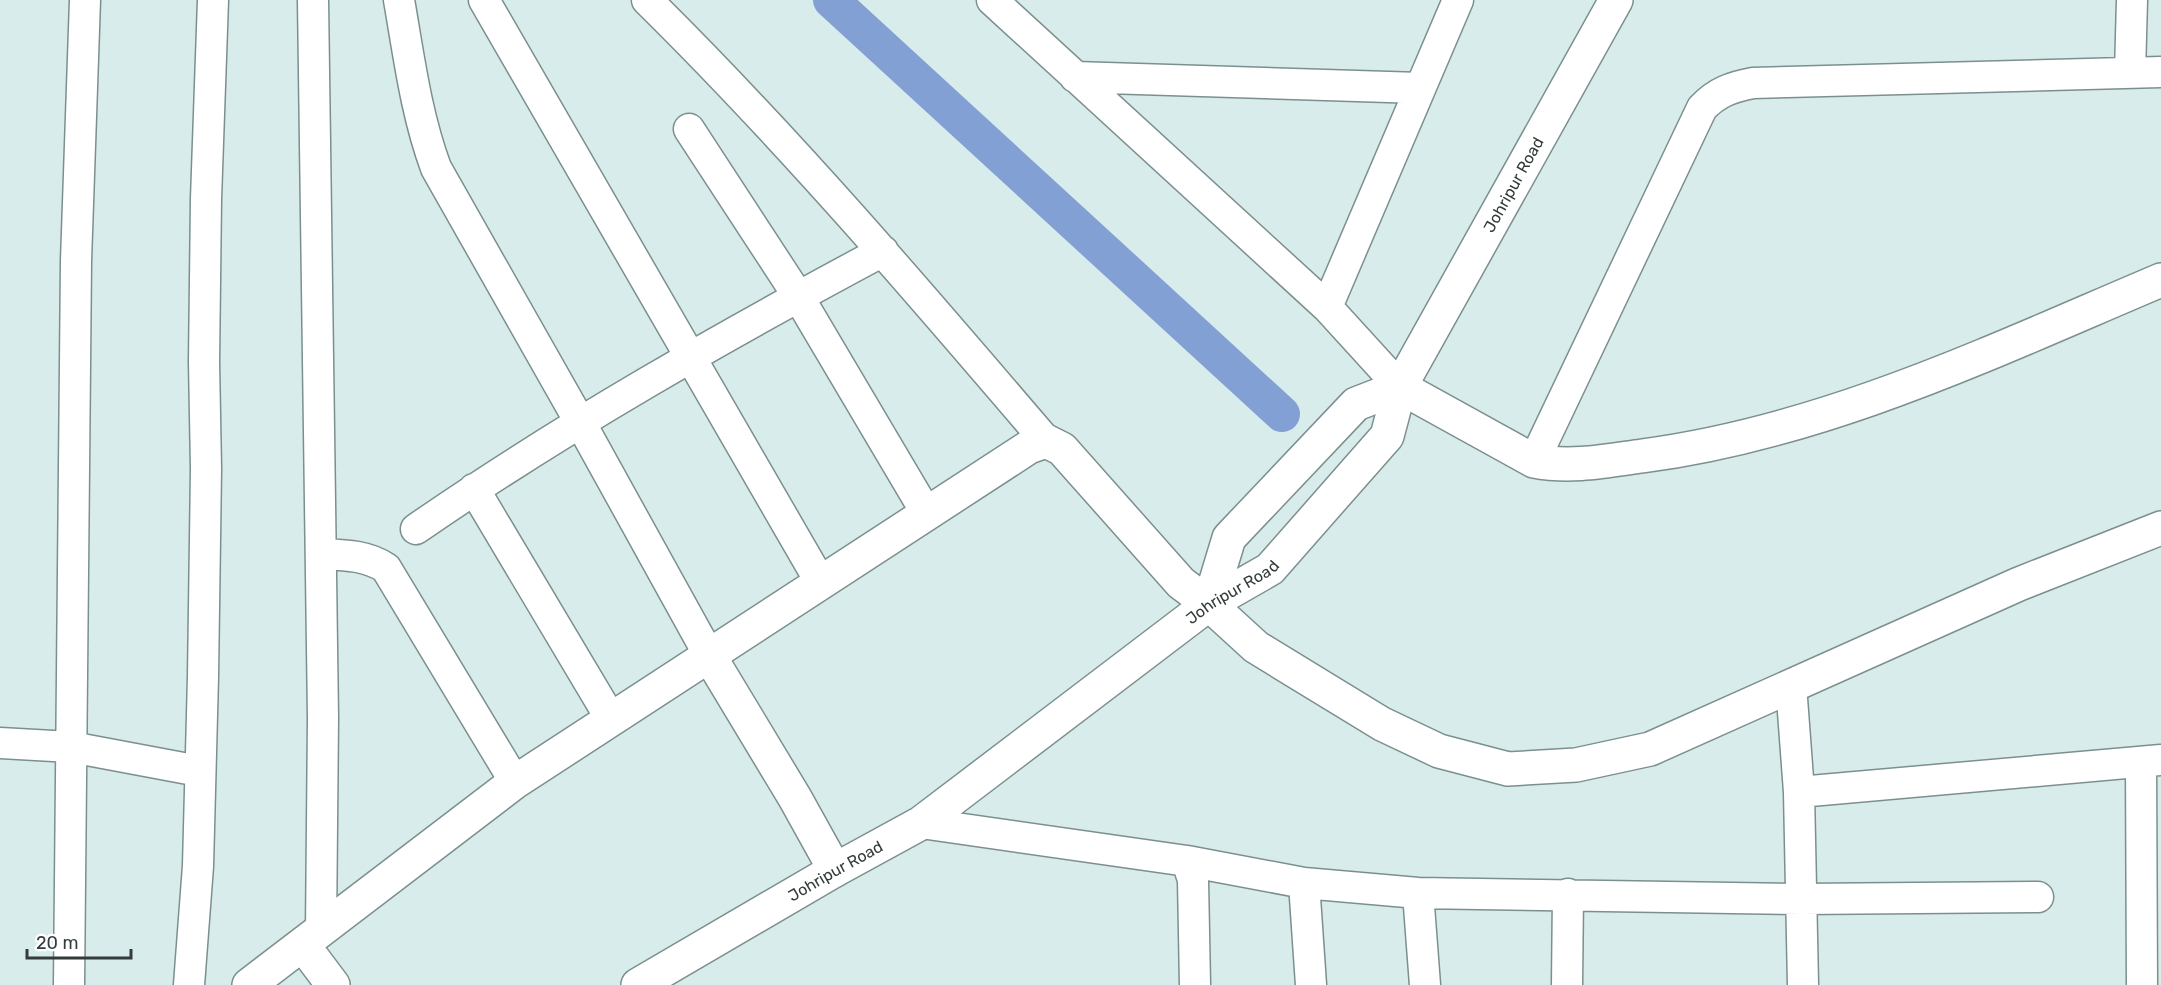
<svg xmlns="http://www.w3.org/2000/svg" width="2161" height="985" viewBox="0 0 2161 985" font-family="Rubik,sans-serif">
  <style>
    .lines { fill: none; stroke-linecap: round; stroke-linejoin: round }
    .canal { stroke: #82a0d3; stroke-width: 36 }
    .minor-casing { stroke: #7c8f8f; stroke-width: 33 }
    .tertiary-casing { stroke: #7c8f8f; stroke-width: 36 }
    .minor { stroke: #fff; stroke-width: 30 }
    .tertiary { stroke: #fff; stroke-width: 33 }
    .labels { text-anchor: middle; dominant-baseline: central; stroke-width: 4.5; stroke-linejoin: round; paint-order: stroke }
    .street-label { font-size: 16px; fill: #333b3b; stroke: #fff }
  </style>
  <rect width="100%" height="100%" fill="#d7eceb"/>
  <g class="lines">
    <path class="canal" d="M 831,0 L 1282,414"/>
    <defs>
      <path id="minor" d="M 313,0 L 323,718 L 321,931
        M 399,0 C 409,57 416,114 436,168 L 580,422 L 710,657
        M 484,0 L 821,583
        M 647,0 C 788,139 917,290 1046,441
        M 992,0 L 1327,307 L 1400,387
        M 2130,73 L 2132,0
        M 1075,77 L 1420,88
        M 689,129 L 798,296 L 927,514
        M 1327,307 L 1458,0
        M 1534,461 L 1702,108 C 1717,92 1732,87 1753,83 L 2161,72
        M 474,489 L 611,719
        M 416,529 C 565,426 724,336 883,251
        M 321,554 C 344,555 366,555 386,568 L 515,782
        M 1791,685 L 1799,792 L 1803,985
        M 0,743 L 71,747 L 199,771
        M 2141,762 L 2142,985
        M 1799,792 L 2161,760
        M 921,823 L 1187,861 L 1304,883 L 1418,893 L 1801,899 L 2038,897
        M 1187,861 L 1193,880 L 1195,985
        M 1304,883 L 1311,985
        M 1418,893 L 1425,985
        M 69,985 L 76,261 L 85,0
        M 189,985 L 198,866 L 203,677 L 206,469 L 204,362 L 206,199 L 213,0
        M 1567,985 L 1568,894"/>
      <g id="tertiary">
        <path d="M 1209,604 L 1229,538 L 1356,404 L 1400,387 L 1534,461 C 1571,468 1606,461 1642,456 C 1825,432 1993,351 2161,280"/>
        <path d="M 710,657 L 795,798 L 835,870"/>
        <path d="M 303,945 L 333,985"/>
        <path d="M 249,985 L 515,782 L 1029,447 L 1046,441 L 1062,449 L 1181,583 L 1209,604 L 1256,647 L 1382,724 L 1439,751 L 1508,769 L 1576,765 L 1650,749 L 2019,584 L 2161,528"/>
        <path id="s1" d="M 638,985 L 835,870 L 921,823 L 1209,604 L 1270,569 L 1387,436 L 1400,387 L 1616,0"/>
      </g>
    </defs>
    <use href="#minor" class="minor-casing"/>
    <use href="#tertiary" class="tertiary-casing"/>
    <use href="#minor" class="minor"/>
    <use href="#tertiary" class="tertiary"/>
  </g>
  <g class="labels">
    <g class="street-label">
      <text stroke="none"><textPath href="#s1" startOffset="1218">Johripur Road</textPath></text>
      <text stroke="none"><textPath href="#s1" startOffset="714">Johripur Road</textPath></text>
      <text stroke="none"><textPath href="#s1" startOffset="228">Johripur Road</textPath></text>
    </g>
  </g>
  <path d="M27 949v9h104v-9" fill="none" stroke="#333b3b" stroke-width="3"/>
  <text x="36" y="949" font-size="18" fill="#333b3b" stroke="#ffffff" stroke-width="4.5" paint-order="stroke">20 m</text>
</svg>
